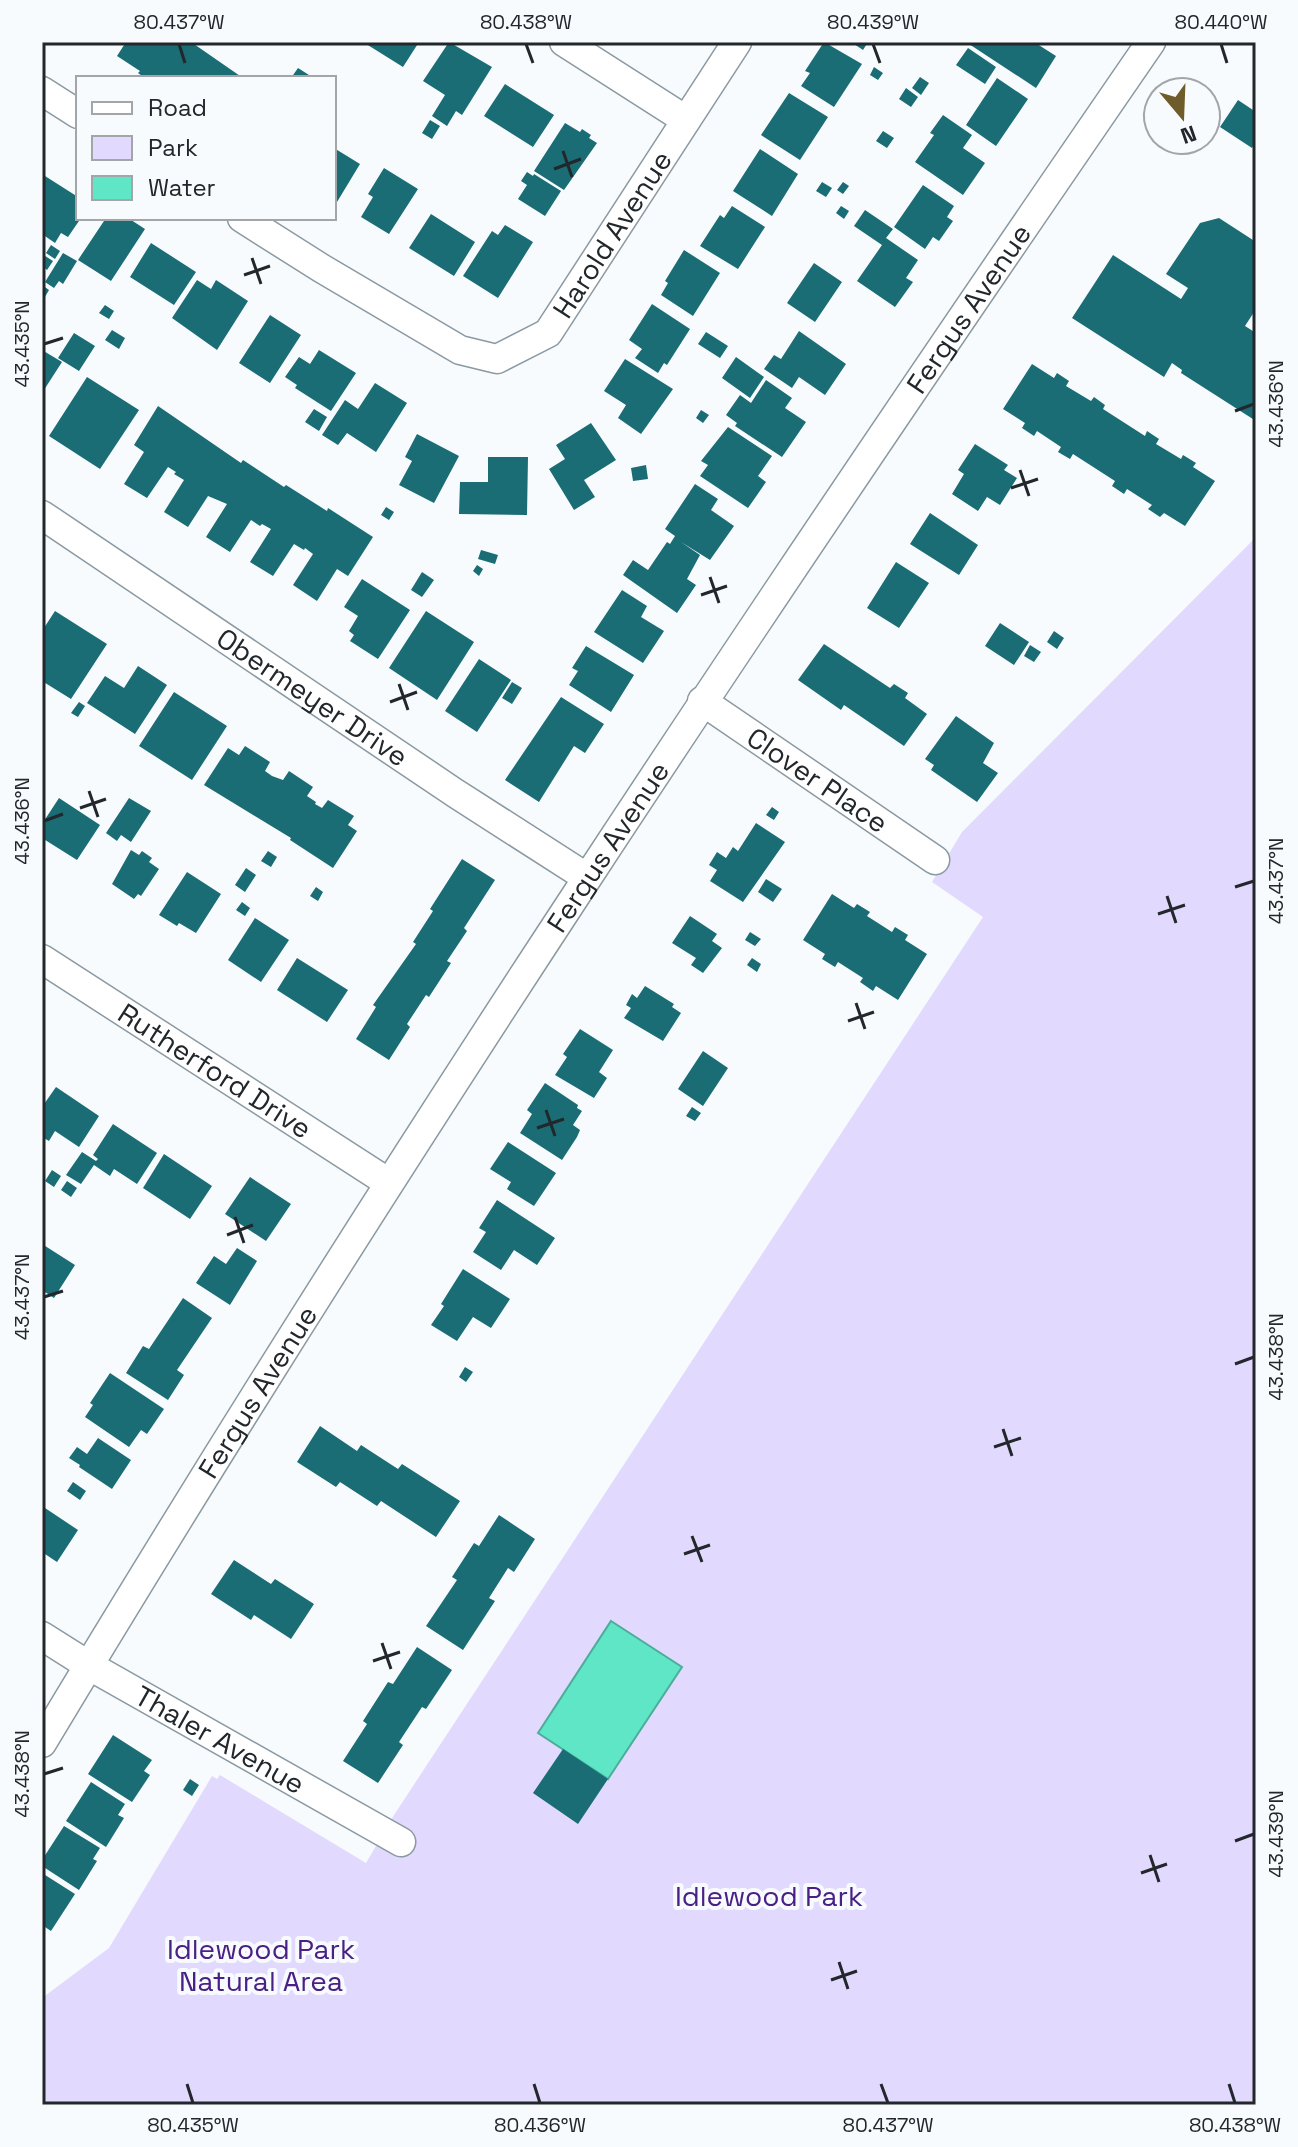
<svg xmlns="http://www.w3.org/2000/svg" width="1298" height="2147" viewBox="0 0 1298 2147" font-family="'Space Grotesk',sans-serif">
  <style>
    .green { fill: #e2d9ff }
    .water { fill: #5ee6c7; stroke: #4cad98; stroke-width: 2 }
    .building { fill: #1a6c75 }
    .lines { fill: none; stroke-linecap: round; stroke-linejoin: round }
    .minor-casing { stroke: #8a99a2; stroke-width: 31 }
    .minor { stroke: #fff; stroke-width: 28 }
    .ticks { fill: none; stroke: #21272b; stroke-width: 3 }
    .labels { text-anchor: middle; dominant-baseline: central; stroke-width: 8; stroke-linejoin: round; paint-order: stroke }
    .street-label { font-size: 28px; fill: #21272b; stroke: #f8fbfd }
    .park-label { font-size: 28px; fill: #492085; stroke: #f8fbfd }
    .neatline { fill: none; stroke: #21272b; stroke-width: 3 }
    .ticks-label { font-size: 20px; text-anchor: middle; fill: #21272b }
  </style>
  <rect width="100%" height="100%" fill="#f8fbfd"/>
  <path class="green" d="M 1256,537 L 1256,2105 L 42,2105 L 42,1998 L 109,1948 L 212,1776 L 217,1779 L 220,1775 L 366,1863 L 394,1815 L 983,917 L 932,882 L 962,832 Z"/>
  <path class="water" d="M 611,1621 L 682,1667 L 608,1779 L 538,1733 Z"/>
  <path class="building" d="M 126,42 L 191,42 L 243,78 L 145,78 L 138,73 L 140,71 L 117,56 Z
    M 363,42 L 419,42 L 403,67 Z
    M 449,42 L 492,67 L 462,115 L 456,111 L 447,126 L 432,116 L 445,95 L 423,81 Z
    M 824,42 L 862,64 L 834,107 L 801,86 L 810,73 L 805,71 Z
    M 851,42 L 868,42 L 863,50 Z
    M 970,42 L 1034,42 L 1056,56 L 1036,88 L 969,44 Z
    M 968,48 L 996,67 L 985,84 L 956,65 Z
    M 874,67 L 883,73 L 878,80 L 870,75 Z
    M 298,68 L 309,75 L 307,78 L 291,78 Z
    M 920,77 L 929,83 L 921,95 L 912,88 Z
    M 997,78 L 1028,99 L 996,146 L 966,125 Z
    M 505,84 L 554,115 L 533,147 L 484,116 Z
    M 906,88 L 918,97 L 911,107 L 899,99 Z
    M 789,93 L 828,117 L 800,160 L 761,135 Z
    M 1238,100 L 1256,112 L 1256,141 L 1252,148 L 1220,127 Z
    M 943,115 L 972,135 L 963,148 L 985,163 L 963,195 L 915,162 L 934,135 L 930,133 Z
    M 430,120 L 440,126 L 432,139 L 422,133 Z
    M 565,123 L 580,132 L 582,129 L 591,135 L 589,138 L 597,143 L 564,190 L 534,171 Z
    M 883,131 L 894,138 L 887,148 L 876,141 Z
    M 334,148 L 360,164 L 337,202 L 334,200 Z
    M 760,149 L 798,174 L 772,216 L 733,191 Z
    M 384,168 L 418,189 L 389,234 L 361,217 L 373,197 L 368,194 Z
    M 527,172 L 533,176 L 534,174 L 561,191 L 545,216 L 518,199 L 527,185 L 521,181 Z
    M 45,176 L 78,197 L 78,218 L 81,218 L 68,237 L 61,233 L 55,243 L 42,234 L 42,180 Z
    M 822,182 L 832,188 L 826,197 L 816,191 Z
    M 843,182 L 849,186 L 843,194 L 837,190 Z
    M 923,185 L 954,206 L 947,217 L 953,221 L 939,241 L 933,237 L 925,249 L 894,227 Z
    M 732,206 L 765,227 L 738,269 L 700,246 L 720,215 L 724,218 Z
    M 841,206 L 849,211 L 844,219 L 836,213 Z
    M 865,210 L 893,229 L 886,238 L 918,260 L 906,278 L 913,282 L 895,307 L 857,281 L 882,245 L 854,226 Z
    M 431,214 L 475,242 L 454,276 L 409,248 Z
    M 106,218 L 128,218 L 145,229 L 111,281 L 78,260 Z
    M 1219,218 L 1256,242 L 1256,309 L 1245,326 L 1256,333 L 1256,421 L 1181,373 L 1182,370 L 1172,363 L 1164,377 L 1072,318 L 1113,255 L 1181,299 L 1188,288 L 1166,274 L 1200,223 Z
    M 505,225 L 533,242 L 498,298 L 463,276 L 492,231 L 498,235 Z
    M 151,243 L 196,272 L 174,305 L 130,277 Z
    M 51,245 L 60,251 L 55,259 L 46,253 Z
    M 684,250 L 720,273 L 693,316 L 661,295 L 668,283 L 665,281 Z
    M 63,253 L 77,261 L 63,284 L 59,281 L 54,288 L 45,282 Z
    M 42,254 L 53,261 L 47,270 L 42,266 Z
    M 814,263 L 842,282 L 815,322 L 787,303 Z
    M 197,280 L 211,289 L 216,280 L 248,301 L 217,350 L 172,318 Z
    M 42,285 L 49,290 L 42,302 Z
    M 652,304 L 690,329 L 667,365 L 664,363 L 658,373 L 635,358 L 642,349 L 629,340 Z
    M 105,305 L 114,311 L 109,319 L 99,313 Z
    M 270,315 L 301,335 L 270,383 L 239,363 Z
    M 112,330 L 125,338 L 119,349 L 105,340 Z
    M 799,331 L 846,364 L 825,395 L 799,377 L 792,388 L 764,369 L 774,355 L 781,359 Z
    M 706,332 L 728,346 L 720,358 L 698,344 Z
    M 74,333 L 95,346 L 79,371 L 58,358 Z
    M 42,350 L 62,362 L 42,393 Z
    M 319,350 L 356,373 L 331,411 L 295,388 L 297,385 L 285,377 L 299,357 L 310,364 Z
    M 736,357 L 764,377 L 750,398 L 722,378 Z
    M 625,359 L 673,389 L 641,434 L 618,418 L 626,405 L 604,391 Z
    M 1032,364 L 1054,378 L 1057,373 L 1069,381 L 1066,386 L 1091,401 L 1094,397 L 1105,405 L 1103,409 L 1145,436 L 1147,431 L 1159,439 L 1156,444 L 1181,459 L 1183,455 L 1196,463 L 1193,467 L 1215,481 L 1185,526 L 1164,513 L 1160,517 L 1148,509 L 1152,505 L 1127,489 L 1124,494 L 1112,486 L 1115,481 L 1073,454 L 1070,459 L 1058,452 L 1061,447 L 1037,431 L 1034,436 L 1022,428 L 1025,423 L 1003,409 Z
    M 87,377 L 139,410 L 100,469 L 49,436 Z
    M 766,380 L 792,398 L 785,408 L 806,422 L 782,457 L 735,426 L 737,423 L 726,415 L 740,395 L 751,403 Z
    M 375,383 L 407,403 L 376,452 L 347,433 L 338,445 L 322,435 L 345,400 L 358,409 Z
    M 158,406 L 241,463 L 243,460 L 284,487 L 286,485 L 327,511 L 328,508 L 373,537 L 348,576 L 337,569 L 317,601 L 293,585 L 313,554 L 305,548 L 304,550 L 294,544 L 273,576 L 250,562 L 271,529 L 262,524 L 260,526 L 251,520 L 230,552 L 206,537 L 227,504 L 208,496 L 188,527 L 164,512 L 184,480 L 174,474 L 176,472 L 168,467 L 147,498 L 124,484 L 144,452 L 134,445 Z
    M 314,409 L 327,417 L 319,431 L 305,422 Z
    M 701,410 L 709,415 L 703,423 L 696,418 Z
    M 591,423 L 616,460 L 584,480 L 595,497 L 574,510 L 549,469 L 565,459 L 556,445 Z
    M 728,427 L 772,456 L 758,476 L 766,482 L 748,508 L 700,476 L 708,465 L 701,461 Z
    M 417,434 L 459,456 L 434,503 L 399,485 L 412,461 L 405,457 Z
    M 975,444 L 1008,465 L 1004,470 L 1017,478 L 1000,505 L 987,497 L 978,511 L 952,494 L 964,474 L 958,470 Z
    M 488,457 L 528,457 L 527,515 L 459,514 L 460,482 L 488,482 Z
    M 646,465 L 648,479 L 633,481 L 631,468 Z
    M 695,484 L 718,499 L 711,510 L 734,526 L 710,560 L 681,542 L 700,555 L 687,579 L 696,585 L 677,613 L 623,575 L 633,560 L 648,570 L 667,542 L 670,544 L 675,536 L 665,529 Z
    M 386,507 L 394,512 L 389,520 L 381,515 Z
    M 930,513 L 978,545 L 959,575 L 910,544 Z
    M 481,550 L 498,555 L 495,564 L 478,559 Z
    M 896,562 L 929,583 L 899,628 L 867,608 Z
    M 477,565 L 483,569 L 479,576 L 473,571 Z
    M 422,572 L 434,580 L 422,597 L 411,590 Z
    M 362,579 L 410,610 L 378,659 L 350,641 L 354,635 L 349,631 L 358,616 L 344,607 Z
    M 622,590 L 647,606 L 641,617 L 664,631 L 643,663 L 594,632 Z
    M 55,611 L 107,644 L 71,699 L 42,681 L 42,631 Z
    M 426,611 L 474,642 L 437,700 L 389,668 Z
    M 1000,623 L 1029,642 L 1014,665 L 985,646 Z
    M 1054,631 L 1064,638 L 1057,649 L 1047,642 Z
    M 824,644 L 890,688 L 894,684 L 908,693 L 905,698 L 927,714 L 904,746 L 844,705 L 841,710 L 798,680 Z
    M 1030,645 L 1041,652 L 1034,662 L 1024,656 Z
    M 586,646 L 634,675 L 611,712 L 569,685 L 578,671 L 572,668 Z
    M 479,659 L 511,680 L 477,732 L 445,711 Z
    M 138,666 L 167,685 L 135,734 L 87,703 L 105,676 L 124,688 Z
    M 512,682 L 522,688 L 512,704 L 502,698 Z
    M 174,692 L 227,726 L 192,780 L 139,746 Z
    M 561,697 L 604,724 L 585,753 L 574,746 L 539,802 L 505,780 Z
    M 79,702 L 85,706 L 78,717 L 71,713 Z
    M 956,716 L 994,743 L 983,763 L 998,773 L 977,802 L 931,770 L 934,765 L 925,759 Z
    M 245,746 L 270,762 L 265,771 L 272,776 L 283,780 L 289,771 L 313,787 L 307,796 L 316,802 L 315,804 L 322,808 L 328,800 L 354,816 L 348,825 L 357,831 L 333,868 L 290,840 L 291,838 L 204,785 L 228,748 L 239,755 Z
    M 59,798 L 100,825 L 77,860 L 42,838 L 42,824 Z
    M 129,798 L 151,811 L 131,842 L 121,835 L 117,841 L 106,833 Z
    M 772,807 L 779,812 L 774,820 L 766,815 Z
    M 756,823 L 785,842 L 743,902 L 710,881 L 717,870 L 709,865 L 717,852 L 726,858 L 733,847 L 738,851 Z
    M 131,850 L 139,855 L 142,851 L 152,858 L 149,862 L 159,869 L 141,896 L 138,894 L 134,899 L 112,884 Z
    M 268,851 L 277,857 L 271,867 L 261,861 Z
    M 462,859 L 495,880 L 464,928 L 467,931 L 447,961 L 451,963 L 429,997 L 426,995 L 407,1024 L 410,1027 L 389,1060 L 356,1039 L 376,1007 L 373,1005 L 416,944 L 413,942 L 433,911 L 430,909 Z
    M 246,868 L 256,875 L 245,892 L 235,885 Z
    M 187,872 L 221,894 L 196,933 L 179,923 L 177,926 L 159,915 Z
    M 766,879 L 782,889 L 773,902 L 758,892 Z
    M 316,887 L 323,892 L 318,901 L 310,896 Z
    M 832,894 L 854,908 L 857,904 L 870,912 L 867,916 L 892,932 L 895,927 L 908,935 L 905,940 L 927,954 L 898,1000 L 876,986 L 873,991 L 860,982 L 863,978 L 838,962 L 835,967 L 822,959 L 825,954 L 803,940 Z
    M 242,902 L 250,908 L 245,916 L 236,910 Z
    M 690,916 L 717,934 L 712,941 L 722,948 L 703,973 L 691,965 L 696,958 L 672,943 Z
    M 255,918 L 289,940 L 261,982 L 228,960 Z
    M 750,932 L 761,939 L 755,946 L 745,940 Z
    M 297,958 L 348,990 L 327,1022 L 277,990 Z
    M 752,958 L 761,964 L 757,972 L 747,965 Z
    M 645,986 L 674,1004 L 672,1007 L 681,1013 L 663,1041 L 624,1018 L 631,1008 L 626,1005 L 632,994 L 637,998 Z
    M 580,1029 L 613,1050 L 599,1072 L 607,1078 L 594,1098 L 555,1075 L 567,1057 L 563,1054 Z
    M 703,1051 L 728,1068 L 703,1106 L 678,1089 Z
    M 545,1083 L 578,1105 L 577,1108 L 582,1111 L 573,1125 L 580,1130 L 577,1137 L 562,1160 L 520,1133 L 532,1114 L 527,1110 Z
    M 56,1087 L 99,1116 L 79,1147 L 55,1131 L 49,1141 L 42,1137 L 42,1107 Z
    M 692,1107 L 701,1113 L 695,1121 L 686,1116 Z
    M 113,1124 L 157,1153 L 137,1184 L 114,1169 L 110,1176 L 94,1165 L 81,1184 L 66,1175 L 82,1152 L 96,1161 L 98,1159 L 93,1155 Z
    M 508,1142 L 556,1173 L 534,1206 L 507,1189 L 511,1182 L 490,1169 Z
    M 164,1154 L 212,1186 L 190,1219 L 143,1188 Z
    M 52,1170 L 61,1176 L 54,1187 L 45,1181 Z
    M 250,1177 L 291,1204 L 266,1241 L 225,1214 Z
    M 67,1181 L 77,1188 L 71,1197 L 61,1190 Z
    M 497,1200 L 555,1238 L 537,1265 L 514,1250 L 501,1270 L 473,1252 L 486,1232 L 479,1228 Z
    M 42,1244 L 75,1265 L 54,1298 L 42,1290 Z
    M 237,1248 L 257,1261 L 230,1305 L 196,1283 L 214,1256 L 226,1264 Z
    M 463,1269 L 510,1299 L 491,1328 L 473,1317 L 457,1341 L 431,1325 L 444,1306 L 441,1304 Z
    M 183,1298 L 212,1318 L 177,1370 L 184,1375 L 168,1400 L 126,1373 L 143,1346 L 149,1349 Z
    M 465,1367 L 473,1372 L 466,1382 L 459,1377 Z
    M 110,1373 L 164,1409 L 147,1434 L 141,1430 L 129,1447 L 85,1417 L 93,1405 L 90,1403 Z
    M 320,1426 L 357,1451 L 361,1445 L 398,1469 L 402,1464 L 460,1501 L 436,1537 L 381,1501 L 377,1506 L 340,1482 L 336,1487 L 297,1462 Z
    M 98,1438 L 131,1460 L 112,1489 L 79,1467 L 80,1465 L 69,1458 L 77,1447 L 87,1454 Z
    M 73,1482 L 86,1491 L 80,1500 L 67,1491 Z
    M 42,1506 L 78,1530 L 57,1562 L 42,1552 Z
    M 499,1515 L 535,1539 L 514,1572 L 508,1568 L 489,1598 L 495,1601 L 463,1650 L 426,1626 L 457,1580 L 452,1577 L 474,1543 L 479,1546 Z
    M 234,1560 L 271,1584 L 275,1579 L 314,1604 L 291,1639 L 254,1615 L 251,1620 L 211,1594 Z
    M 417,1647 L 452,1670 L 426,1709 L 422,1707 L 399,1742 L 403,1745 L 378,1783 L 343,1761 L 367,1724 L 363,1721 L 388,1682 L 393,1684 Z
    M 113,1735 L 152,1760 L 144,1771 L 150,1775 L 132,1802 L 88,1774 Z
    M 563,1749 L 608,1779 L 578,1824 L 533,1793 Z
    M 190,1779 L 199,1785 L 192,1796 L 183,1790 Z
    M 91,1782 L 125,1804 L 118,1815 L 124,1818 L 106,1847 L 66,1821 Z
    M 64,1826 L 100,1848 L 93,1859 L 97,1861 L 79,1890 L 42,1866 L 42,1860 Z
    M 42,1873 L 75,1894 L 51,1931 L 42,1925 Z"/>
  <g class="lines">
    <defs>
      <g id="minor">
        <path d="M 564,42 L 686,120"/>
        <path d="M 42,91 L 78,114"/>
        <path id="s1" d="M 242,218 L 321,268 L 460,350 L 497,359 L 548,333 L 737,42"/>
        <path id="s2" d="M 42,515 L 455,793 L 586,877"/>
        <path id="s3" d="M 702,701 L 935,860"/>
        <path id="s4" d="M 42,959 L 389,1183"/>
        <path id="s5" d="M 42,1636 L 88,1665 L 401,1842"/>
        <path id="s6" d="M 42,1743 C 391,1162 767,600 1151,42"/>
      </g>
    </defs>
    <use href="#minor" class="minor-casing"/>
    <use href="#minor" class="minor"/>
  </g>
  <path class="ticks" d="M 179,44 L 185,63M 526,44 L 533,63M 873,44 L 880,63M 1221,44 L 1227,63M 563,151 L 572,177M 554,169 L 581,159M 252,258 L 261,284M 244,275 L 270,266M 44,344 L 63,338M 1235,411 L 1254,404M 1020,470 L 1029,496M 1011,488 L 1038,479M 710,577 L 719,603M 701,595 L 727,586M 399,684 L 408,710M 390,702 L 417,692M 89,791 L 98,817M 80,808 L 106,799M 44,821 L 63,814M 1235,887 L 1254,881M 1167,896 L 1176,923M 1158,914 L 1185,905M 856,1003 L 865,1029M 848,1021 L 874,1012M 546,1110 L 555,1136M 537,1128 L 564,1119M 235,1217 L 244,1243M 227,1235 L 253,1225M 44,1297 L 63,1291M 1235,1364 L 1254,1357M 1003,1429 L 1012,1456M 994,1447 L 1021,1438M 692,1536 L 702,1562M 684,1554 L 710,1545M 382,1643 L 391,1669M 373,1661 L 400,1652M 44,1774 L 63,1768M 1235,1841 L 1254,1834M 1150,1855 L 1159,1882M 1141,1873 L 1167,1864M 839,1962 L 848,1989M 831,1980 L 857,1971M 187,2084 L 193,2103M 534,2084 L 540,2103M 881,2084 L 888,2103M 1229,2084 L 1235,2103"/>
  <g class="labels">
    <g class="street-label">
      <text stroke="none"><textPath href="#s1" startOffset="468">Harold Avenue</textPath></text>
      <text stroke="none"><textPath href="#s6" startOffset="1708">Fergus Avenue</textPath></text>
      <text stroke="none"><textPath href="#s2" startOffset="326">Obermeyer Drive</textPath></text>
      <text stroke="none"><textPath href="#s3" startOffset="140">Clover Place</textPath></text>
      <text stroke="none"><textPath href="#s6" startOffset="1060">Fergus Avenue</textPath></text>
      <text stroke="none"><textPath href="#s4" startOffset="206">Rutherford Drive</textPath></text>
      <text stroke="none"><textPath href="#s6" startOffset="412">Fergus Avenue</textPath></text>
      <text stroke="none"><textPath href="#s5" startOffset="206">Thaler Avenue</textPath></text>
    </g>
    <g class="park-label">
      <text x="769" y="1896">Idlewood Park</text>
      <text x="261" y="1949">Idlewood Park<tspan x="261" dy="32">Natural Area</tspan></text>
    </g>
  </g>
  <rect width="1298" height="2147" fill="none" stroke="#f8fbfd" stroke-width="88"/>
  <rect x="76" y="76" width="260" height="144" fill="#f8fbfd" stroke="#a2a6a9" stroke-width="2"/>
  <rect x="92" y="102" width="40" height="12" fill="#ffffff" stroke="#a2a6a9" stroke-width="2"/>
  <text x="148" y="116" font-size="24" fill="#21272b">Road</text>
  <rect x="92" y="136" width="40" height="24" fill="#e2d9ff" stroke="#a2a6a9" stroke-width="2"/>
  <text x="148" y="156" font-size="24" fill="#21272b">Park</text>
  <rect x="92" y="176" width="40" height="24" fill="#5ee6c7" stroke="#a2a6a9" stroke-width="2"/>
  <text x="148" y="196" font-size="24" fill="#21272b">Water</text>
  <g transform="translate(1182 116) rotate(161)"><circle r="38" fill="#f8fbfd" stroke="#a2a6a9" stroke-width="2"/>
  <path d="M0-6L14 30L0 20L-14 30Z" fill="#705b2a"/>
  <text y="-12" font-size="22" font-weight="bold" text-anchor="middle" fill="#21272b">N</text>
  </g>
  <rect x="44" y="44" width="1210" height="2059" class="neatline"/>
  <g class="ticks-label">
    <text x="179" y="29">80.437°W</text>
    <text x="526" y="29">80.438°W</text>
    <text x="873" y="29">80.439°W</text>
    <text x="1221" y="29">80.440°W</text>
    <text transform="translate(22 344) rotate(-90)" y="7">43.435°N</text>
    <text transform="translate(1276 404) rotate(-90)" y="7">43.436°N</text>
    <text transform="translate(22 821) rotate(-90)" y="7">43.436°N</text>
    <text transform="translate(1276 881) rotate(-90)" y="7">43.437°N</text>
    <text transform="translate(22 1297) rotate(-90)" y="7">43.437°N</text>
    <text transform="translate(1276 1357) rotate(-90)" y="7">43.438°N</text>
    <text transform="translate(22 1774) rotate(-90)" y="7">43.438°N</text>
    <text transform="translate(1276 1834) rotate(-90)" y="7">43.439°N</text>
    <text x="193" y="2132">80.435°W</text>
    <text x="540" y="2132">80.436°W</text>
    <text x="888" y="2132">80.437°W</text>
    <text x="1235" y="2132">80.438°W</text>
  </g>
</svg>
